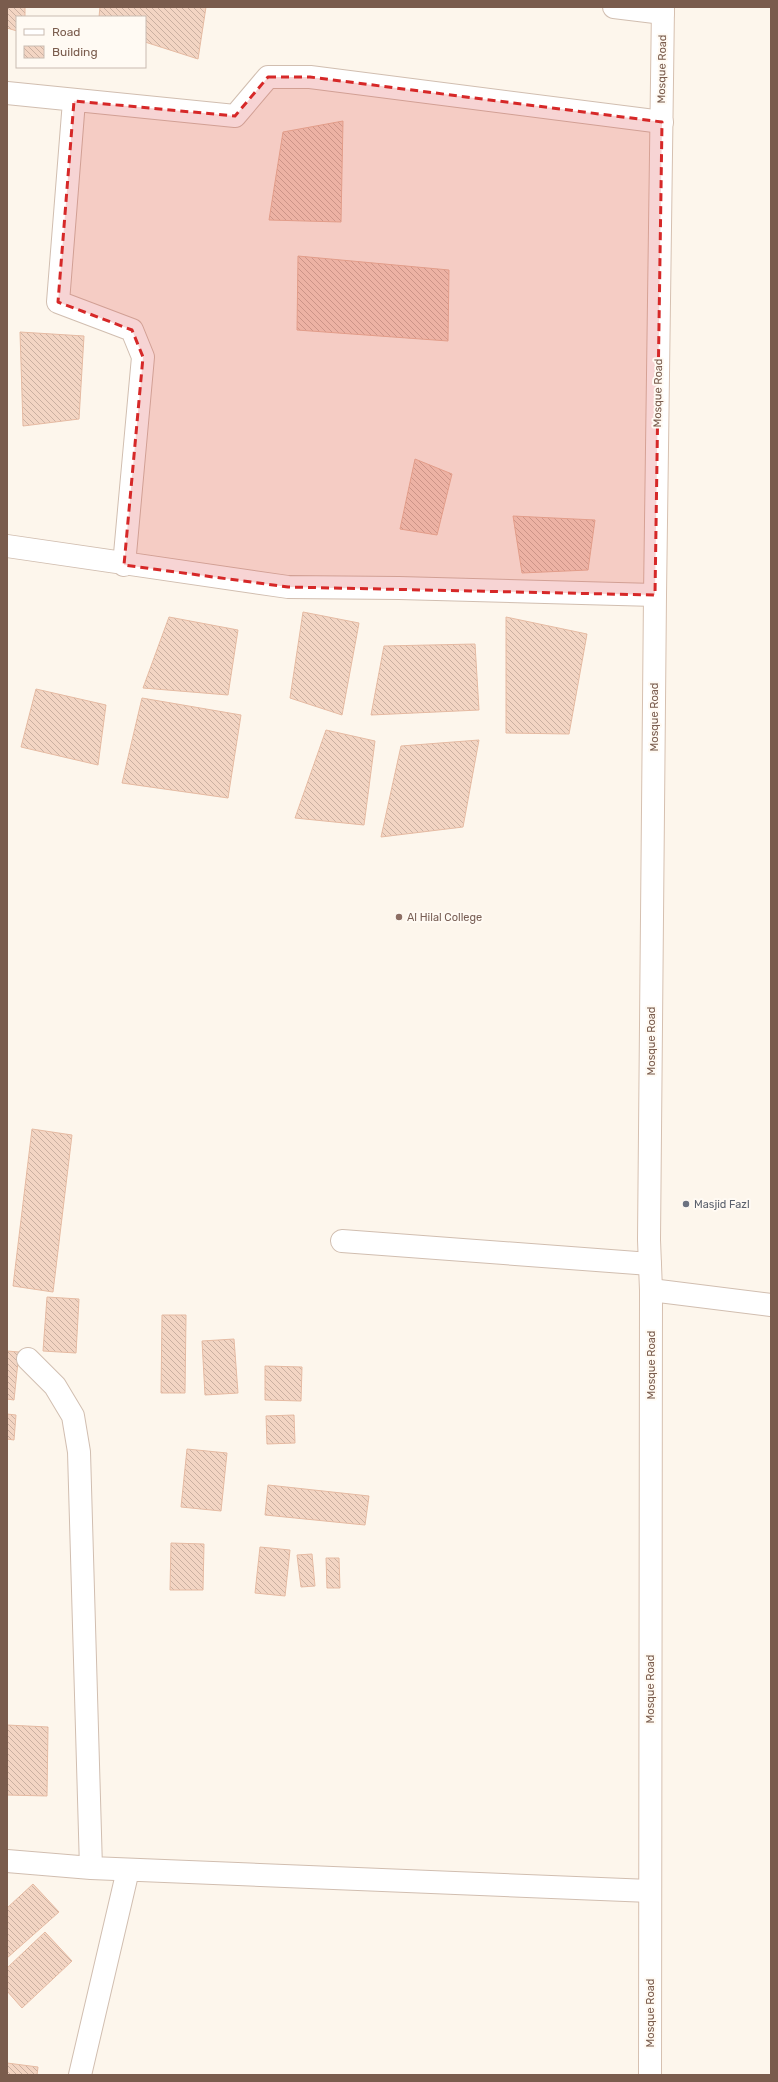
<svg xmlns="http://www.w3.org/2000/svg" width="778" height="2082" viewBox="0 0 778 2082" font-family="Rubik,sans-serif">
  <style>
    .building { fill: url(#building-back-hatch); stroke: #e6bba3 }
    .lines { fill: none; stroke-linecap: round; stroke-linejoin: round }
    .street-casing { stroke: #d1beb0; stroke-width: 24 }
    .secondary-casing { stroke: #d6c0b0; stroke-width: 24 }
    .street { stroke: #fff; stroke-width: 22 }
    .secondary { stroke: #fff; stroke-width: 22 }
    .marked { fill: #d62828; fill-opacity: 0.2; stroke: #d62828; stroke-width: 3; stroke-dasharray: 8 5; stroke-linejoin: round }
    .education-dot { fill: #8d6e63; stroke: #fffaf3; stroke-width: 1.5 }
    .worship-dot { fill: #6b7280; stroke: #fffaf3; stroke-width: 1.5 }
    .labels { text-anchor: middle; dominant-baseline: central; stroke-width: 4; stroke-linejoin: round; paint-order: stroke }
    .street-label { font-size: 11px; fill: #7a5c4d; stroke: #fffaf3 }
    .education-label { font-size: 11px; fill: #785e54; stroke: #fffaf3; text-anchor: start }
    .worship-label { font-size: 11px; fill: #5b616d; stroke: #fffaf3; text-anchor: start }
  </style>
  <defs>
    <pattern id="building-back-hatch" width="6" height="6" patternUnits="userSpaceOnUse"><rect width="6" height="6" fill="#f3d5c3"/><path d="M-1 5l2 2M0 0l6 6M5-1l2 2" fill="none" stroke="#cab0a1"/></pattern>
  </defs>
  <rect width="100%" height="100%" fill="#fdf6ec"/>
  <path class="building" d="M 7,7 L 25,7 L 25,17 L 17,17 L 17,31 L 7,28 Z
    M 100,7 L 206,7 L 198,59 L 145,42 L 145,17 L 99,17 Z
    M 343,121 L 341,222 L 269,220 L 283,132 Z
    M 298,256 L 449,270 L 448,341 L 297,330 Z
    M 20,332 L 84,336 L 79,419 L 23,426 Z
    M 415,459 L 452,474 L 437,535 L 400,529 Z
    M 513,516 L 595,520 L 588,570 L 522,573 Z
    M 303,612 L 359,623 L 342,715 L 290,698 Z
    M 169,617 L 238,630 L 228,695 L 143,688 Z
    M 506,617 L 587,634 L 569,734 L 506,733 Z
    M 475,644 L 479,710 L 371,715 L 384,646 Z
    M 36,689 L 106,705 L 98,765 L 21,747 Z
    M 142,698 L 241,715 L 228,798 L 122,783 Z
    M 326,730 L 375,741 L 364,825 L 295,818 Z
    M 479,740 L 463,827 L 381,837 L 401,746 Z
    M 32,1129 L 72,1135 L 53,1292 L 13,1286 Z
    M 47,1297 L 79,1299 L 76,1353 L 43,1351 Z
    M 162,1315 L 186,1315 L 185,1393 L 161,1393 Z
    M 234,1339 L 238,1393 L 205,1395 L 202,1341 Z
    M 7,1351 L 19,1352 L 14,1400 L 7,1399 Z
    M 265,1366 L 302,1367 L 301,1401 L 265,1400 Z
    M 7,1414 L 16,1415 L 14,1440 L 7,1439 Z
    M 294,1415 L 295,1443 L 267,1444 L 266,1416 Z
    M 187,1449 L 227,1453 L 221,1511 L 181,1507 Z
    M 268,1485 L 369,1496 L 365,1525 L 265,1515 Z
    M 171,1543 L 204,1544 L 203,1590 L 170,1590 Z
    M 260,1547 L 290,1550 L 285,1596 L 255,1593 Z
    M 312,1554 L 315,1586 L 301,1587 L 297,1555 Z
    M 326,1558 L 339,1558 L 340,1588 L 327,1588 Z
    M 7,1725 L 48,1727 L 47,1796 L 7,1795 Z
    M 33,1884 L 59,1912 L 7,1958 L 7,1908 Z
    M 45,1932 L 72,1961 L 22,2008 L 7,1991 L 7,1968 Z
    M 7,2063 L 38,2067 L 37,2075 L 7,2075 Z"/>
  <g class="lines">
    <defs>
      <path id="street" d="M 614,7 L 663,13
        M 7,93 L 235,116 L 268,77 L 310,77 L 662,122
        M 74,101 L 58,302 L 132,330 L 143,357 L 124,565
        M 7,546 L 288,587 L 399,588 L 655,595
        M 342,1241 L 650,1264
        M 651,1290 L 771,1305
        M 28,1359 L 55,1386 L 73,1416 L 79,1452 L 91,1868
        M 7,1861 L 91,1868 L 650,1891
        M 80,2075 L 128,1870"/>
      <path id="secondary" d="M 650,2075 L 651,1290 L 649,1240 L 655,595 L 663,7"/>
    </defs>
    <use href="#street" class="street-casing"/>
    <use href="#secondary" class="secondary-casing"/>
    <use href="#street" class="street"/>
    <use href="#secondary" class="secondary"/>
  </g>
  <path class="marked" d="M 268,77 L 310,77 L 662,122 L 655,595 L 288,587 L 124,565 L 143,357 L 132,330 L 58,302 L 74,101 L 235,116 Z"/>
  <circle class="education-dot" cx="399" cy="917" r="4"/>
  <circle class="worship-dot" cx="686" cy="1204" r="4"/>
  <g class="labels">
    <g class="street-label">
      <text transform="translate(662 69) rotate(-89)">Mosque Road</text>
      <text transform="translate(658 393) rotate(-89)">Mosque Road</text>
      <text transform="translate(654 717) rotate(-90)">Mosque Road</text>
      <text transform="translate(651 1041) rotate(-90)">Mosque Road</text>
      <text transform="translate(651 1365) rotate(-90)">Mosque Road</text>
      <text transform="translate(650 1689) rotate(-90)">Mosque Road</text>
      <text transform="translate(650 2013) rotate(-90)">Mosque Road</text>
    </g>
    <g class="education-label">
      <text x="407" y="917">Al Hilal College</text>
    </g>
    <g class="worship-label">
      <text x="694" y="1204">Masjid Fazl</text>
    </g>
  </g>
  <rect width="778" height="2082" fill="none" stroke="#7a5c4d" stroke-width="16"/>
  <rect x="16" y="16" width="130" height="52" fill="#fffaf3" stroke="#cabbb1"/>
  <rect x="24" y="29" width="20" height="6" fill="#ffffff" stroke="#cabbb1"/>
  <text x="52" y="36" font-size="12" fill="#7a5c4d">Road</text>
  <rect x="24" y="46" width="20" height="12" fill="url(#building-back-hatch)" stroke="#cabbb1"/>
  <text x="52" y="56" font-size="12" fill="#7a5c4d">Building</text>
</svg>
